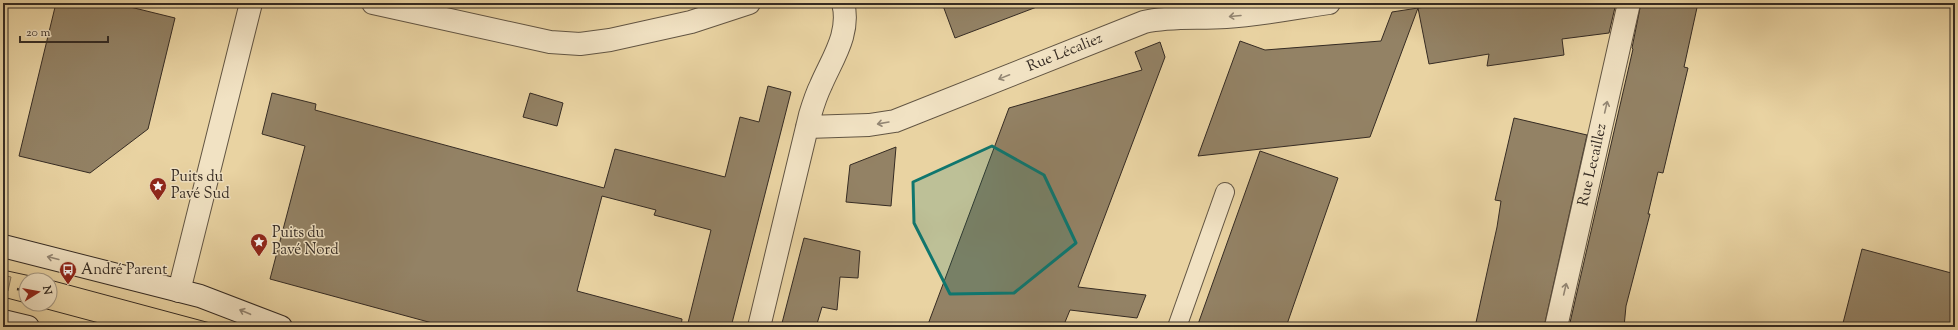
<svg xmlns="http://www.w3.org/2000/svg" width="1958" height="330" viewBox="0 0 1958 330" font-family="'Sorts Mill Goudy',serif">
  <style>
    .green { fill: #cab68c; stroke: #807058 }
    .building { fill: #938265; stroke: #352b23 }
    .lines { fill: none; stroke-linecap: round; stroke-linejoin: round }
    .lane-casing { stroke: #625543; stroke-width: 20 }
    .street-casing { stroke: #625543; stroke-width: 24 }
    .secondary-casing { stroke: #352b23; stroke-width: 24 }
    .path { stroke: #352b23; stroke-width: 2.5; stroke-dasharray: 3 2; stroke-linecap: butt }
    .lane { stroke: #f1e2c3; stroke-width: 18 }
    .street { stroke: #f1e2c3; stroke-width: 22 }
    .secondary { stroke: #f1e2c3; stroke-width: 22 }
    .tram { stroke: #352b23; stroke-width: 1 }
    .oneway { stroke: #938673 }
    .marked { fill: #0f766e; fill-opacity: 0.2; stroke: #0f766e; stroke-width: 3; stroke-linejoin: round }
    .labels { text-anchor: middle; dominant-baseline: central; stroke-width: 3; stroke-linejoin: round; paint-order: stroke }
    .street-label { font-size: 15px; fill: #352b23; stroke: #f1e2c3 }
    .poi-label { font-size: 15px; fill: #352b23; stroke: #f1e2c3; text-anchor: start }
  </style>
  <rect width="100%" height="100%" fill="#e9d3a2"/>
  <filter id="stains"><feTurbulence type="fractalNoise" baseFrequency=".005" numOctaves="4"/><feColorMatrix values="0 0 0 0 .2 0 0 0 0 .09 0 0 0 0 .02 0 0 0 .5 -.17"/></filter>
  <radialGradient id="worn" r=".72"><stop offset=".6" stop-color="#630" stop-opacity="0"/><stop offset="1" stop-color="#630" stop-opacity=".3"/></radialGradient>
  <path class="green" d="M 3,275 L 11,277 L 8,291 L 3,289 Z"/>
  <path class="building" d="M 56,3 L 114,3 L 175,18 L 148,129 L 90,173 L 19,156 Z
    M 942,3 L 1041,3 L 1042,5 L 955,38 Z
    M 1458,3 L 1616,3 L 1609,33 L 1562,39 L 1564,55 L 1487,66 L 1489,54 L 1429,64 L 1418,8 Z
    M 1641,3 L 1698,3 L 1684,67 L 1688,68 L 1663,173 L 1658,172 L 1648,214 L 1650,214 L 1626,306 L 1624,327 L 1569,327 L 1633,49 L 1632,48 Z
    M 1418,8 L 1370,137 L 1198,156 L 1240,41 L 1265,50 L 1381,41 L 1392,12 Z
    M 1160,42 L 1165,57 L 1078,287 L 1146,295 L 1137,318 L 1070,310 L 1063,327 L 927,327 L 1009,108 L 1142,70 L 1135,52 Z
    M 768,86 L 791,92 L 731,327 L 687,327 L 711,230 L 654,215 L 656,210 L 602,196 L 577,291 L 682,319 L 681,327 L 447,327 L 270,279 L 305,146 L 262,134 L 272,93 L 316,104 L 315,110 L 604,188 L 615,149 L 725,177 L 740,117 L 759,122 Z
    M 530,93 L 563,103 L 557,126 L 523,117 Z
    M 1514,118 L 1587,135 L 1544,327 L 1475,327 L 1497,227 L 1501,201 L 1495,200 Z
    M 896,147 L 891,206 L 846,202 L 850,165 Z
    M 1260,151 L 1338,178 L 1286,327 L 1197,327 Z
    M 804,238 L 860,251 L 858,278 L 840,277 L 837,310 L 822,307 L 816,327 L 781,327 Z
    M 1862,249 L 1955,274 L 1955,327 L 1842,327 Z"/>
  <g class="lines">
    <defs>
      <path id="lane" d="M 1177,327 L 1225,192"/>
      <path id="street" d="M 373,3 L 550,42 L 580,44 L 610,40 L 691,22 L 749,3
        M 807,127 L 869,125 L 895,121 L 1144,22 C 1171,16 1199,19 1226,17 C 1261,15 1295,8 1329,3
        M 179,291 L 251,3
        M 759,327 L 810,115 C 813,105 816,95 821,85 C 832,59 851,33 843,3
        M 1556,327 L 1629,3"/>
      <path id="secondary" d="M 3,246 L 200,296 L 281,327
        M 3,321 L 28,327"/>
    </defs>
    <use href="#lane" class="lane-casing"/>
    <use href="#street" class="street-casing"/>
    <use href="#secondary" class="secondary-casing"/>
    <path class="path" d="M 17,289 L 26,291"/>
    <use href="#lane" class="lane"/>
    <use href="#street" class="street"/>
    <use href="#secondary" class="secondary"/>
    <path class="tram" d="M 3,270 L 49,280
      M 50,280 L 225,327
      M 3,297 L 26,303
      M 28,304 L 114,327"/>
  </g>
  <defs><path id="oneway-shaft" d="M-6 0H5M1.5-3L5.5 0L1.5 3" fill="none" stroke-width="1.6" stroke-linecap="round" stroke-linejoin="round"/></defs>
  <g class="oneway">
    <use href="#oneway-shaft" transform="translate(1235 16) rotate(175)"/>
    <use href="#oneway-shaft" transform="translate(1004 77) rotate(158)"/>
    <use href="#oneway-shaft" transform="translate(1606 107) rotate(-77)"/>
    <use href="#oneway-shaft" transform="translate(883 123) rotate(170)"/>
    <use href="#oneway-shaft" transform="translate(53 258) rotate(-166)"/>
    <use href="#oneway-shaft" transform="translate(1565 289) rotate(-77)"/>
    <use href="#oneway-shaft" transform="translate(245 312) rotate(-157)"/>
  </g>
  <path class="marked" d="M 992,146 L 1044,175 L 1076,243 L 1014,293 L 950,294 L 914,223 L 913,182 Z"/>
  <defs>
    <symbol id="sight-pin" viewBox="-11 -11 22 30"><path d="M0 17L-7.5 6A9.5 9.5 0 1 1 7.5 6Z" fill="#8f2418" stroke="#f1e2c3"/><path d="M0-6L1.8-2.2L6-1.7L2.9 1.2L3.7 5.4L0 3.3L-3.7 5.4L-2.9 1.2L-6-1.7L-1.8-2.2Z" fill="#fff"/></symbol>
    <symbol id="bus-pin" viewBox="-11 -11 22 30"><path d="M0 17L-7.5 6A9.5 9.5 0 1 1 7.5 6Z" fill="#8f2418" stroke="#f1e2c3"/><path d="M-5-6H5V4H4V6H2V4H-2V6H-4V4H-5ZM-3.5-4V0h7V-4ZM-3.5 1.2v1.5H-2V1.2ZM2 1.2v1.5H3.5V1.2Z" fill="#fff"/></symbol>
  </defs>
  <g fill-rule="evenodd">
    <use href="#sight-pin" x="148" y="176" width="20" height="27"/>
    <use href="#sight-pin" x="249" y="232" width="20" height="27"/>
    <use href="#bus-pin" x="58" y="260" width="20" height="27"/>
  </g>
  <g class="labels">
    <g class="street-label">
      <text transform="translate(1065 53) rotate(-22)">Rue Lécaliez</text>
      <text transform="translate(1593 165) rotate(-77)">Rue Lecaillez</text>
    </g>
    <g class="poi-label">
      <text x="171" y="177">Puits du<tspan x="171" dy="17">Pavé Sud</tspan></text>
      <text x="272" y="233">Puits du<tspan x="272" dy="17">Pavé Nord</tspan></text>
      <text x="81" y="270">André Parent</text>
    </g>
  </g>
  <rect width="1958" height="330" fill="none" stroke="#e9d3a2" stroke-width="16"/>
  <rect x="4" y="4" width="1950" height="322" fill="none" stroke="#352b23" stroke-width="2"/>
  <rect x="8" y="8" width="1942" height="314" fill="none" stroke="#352b23"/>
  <g transform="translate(38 292) rotate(79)"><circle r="19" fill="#f1e2c3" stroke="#a69983"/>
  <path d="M0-3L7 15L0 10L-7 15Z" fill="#8f2418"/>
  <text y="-6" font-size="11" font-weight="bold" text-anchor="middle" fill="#352b23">N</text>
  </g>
  <path d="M20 36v6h88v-6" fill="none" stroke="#352b23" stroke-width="2"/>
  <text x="26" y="36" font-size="12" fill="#352b23" stroke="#f1e2c3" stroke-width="3" paint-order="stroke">20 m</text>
  <rect width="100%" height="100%" filter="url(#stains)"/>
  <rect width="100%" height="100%" fill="url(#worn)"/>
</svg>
